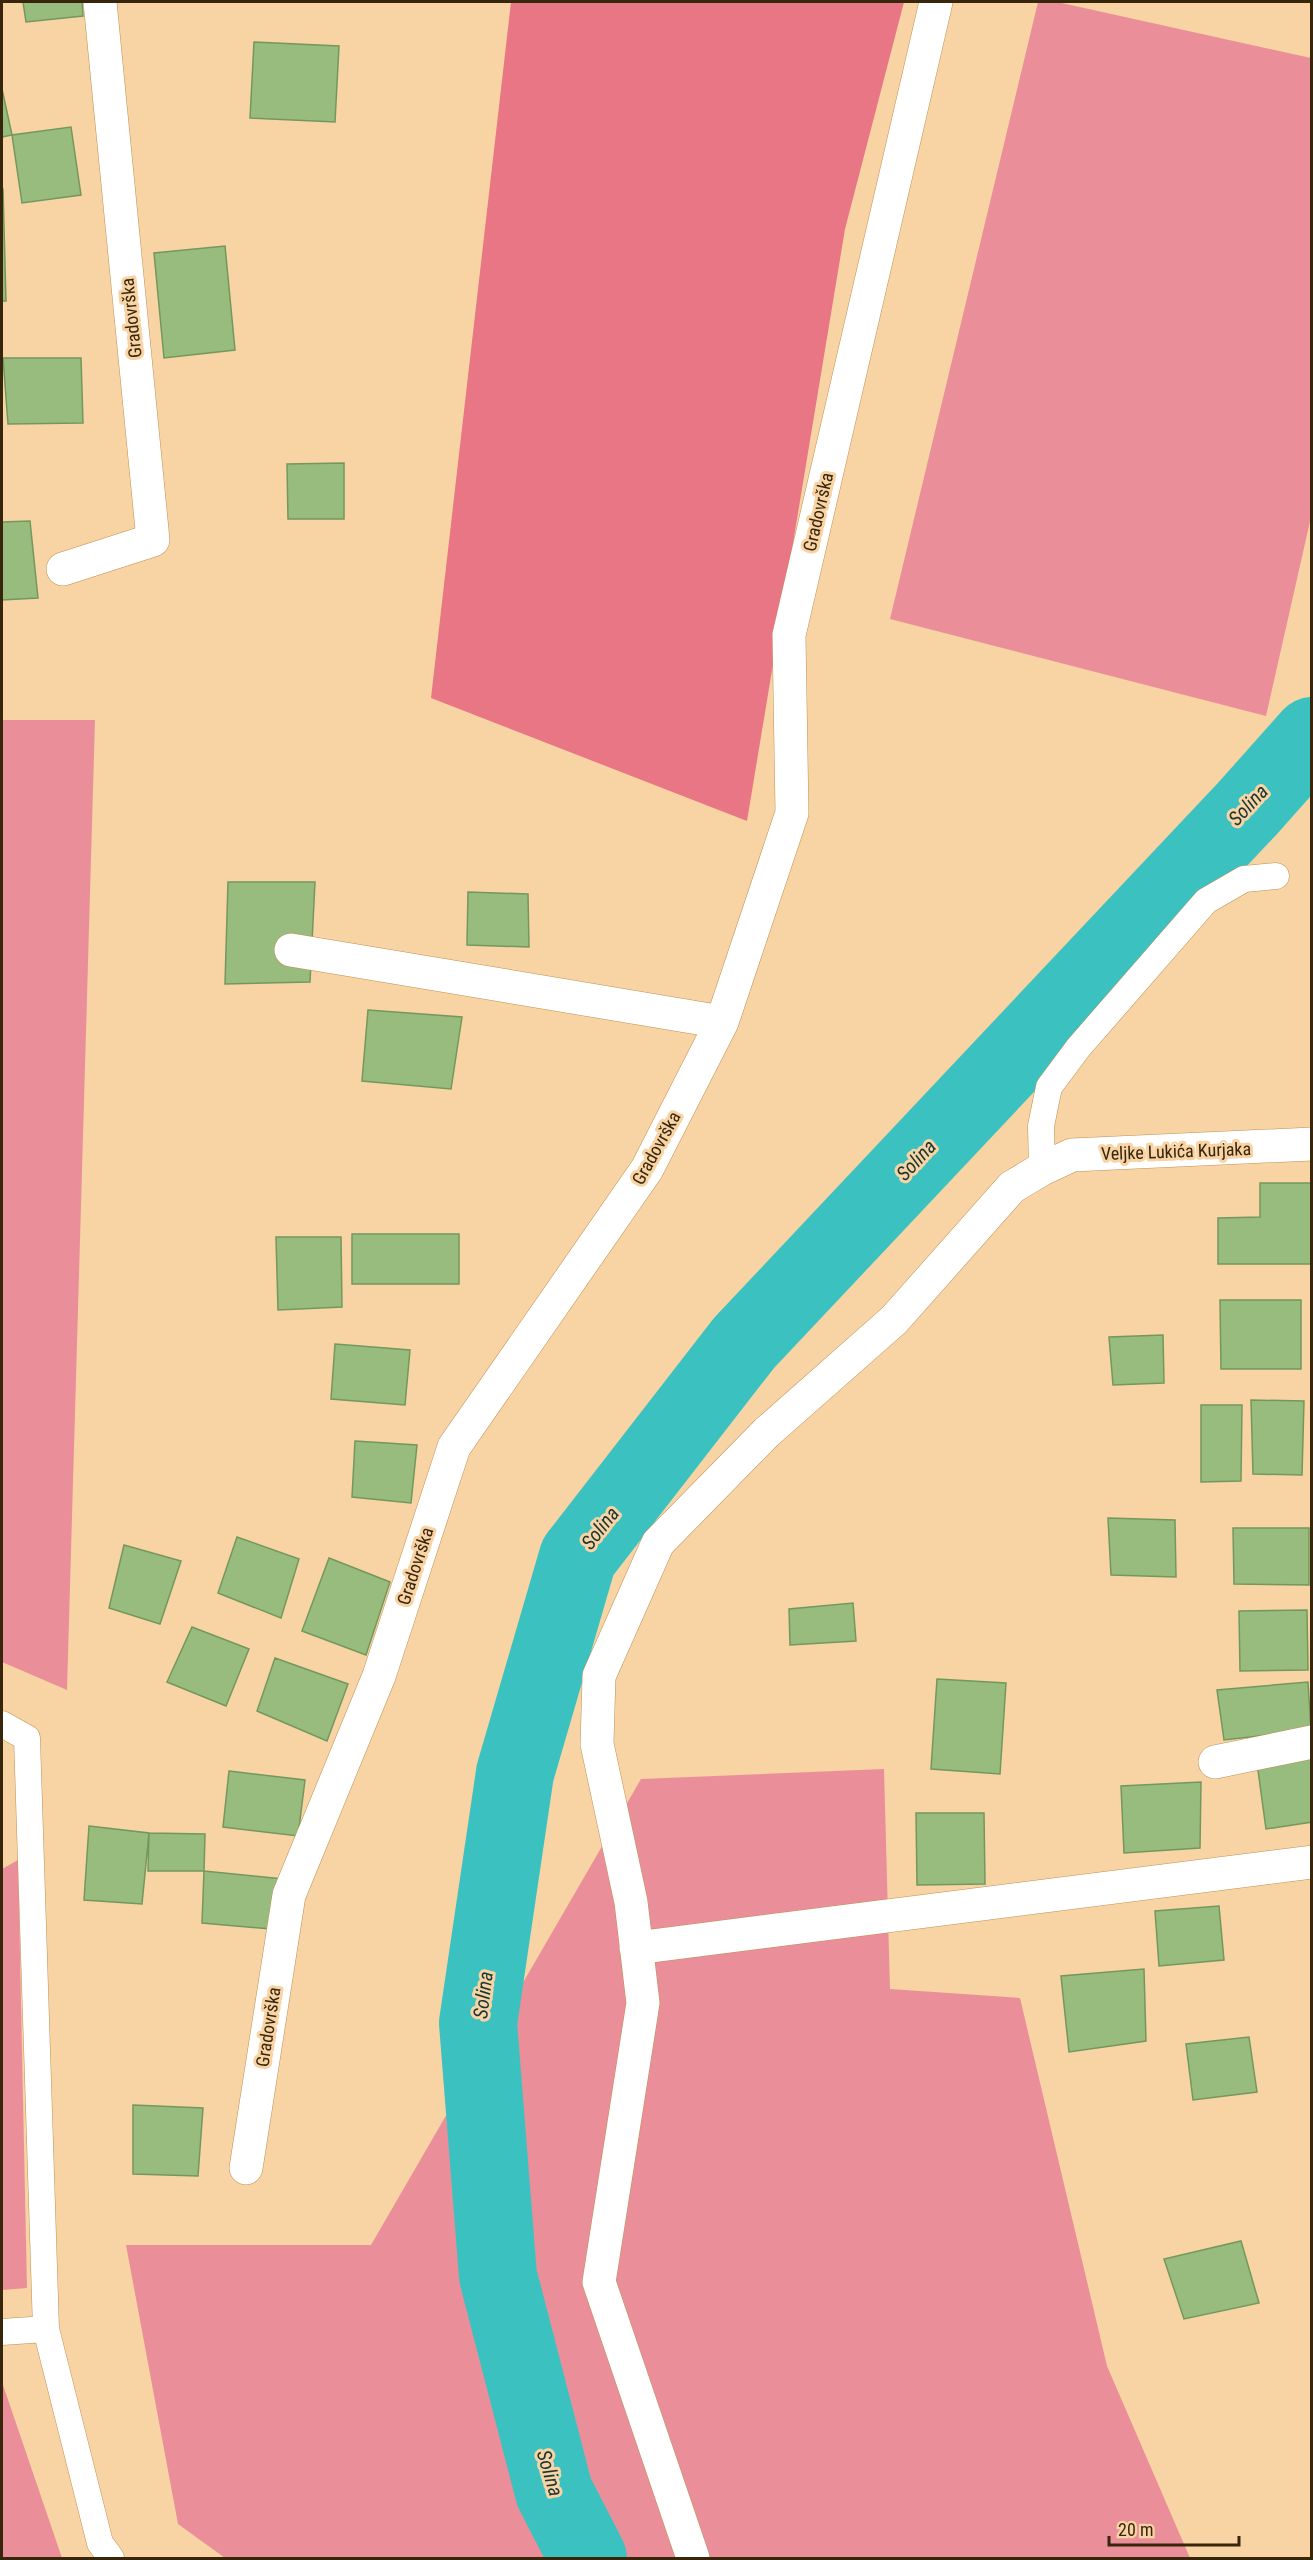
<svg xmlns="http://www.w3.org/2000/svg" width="1313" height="2560" viewBox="0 0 1313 2560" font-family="'Roboto Condensed',sans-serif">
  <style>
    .green { fill: #ea8f99 }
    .forest { fill: #e87685 }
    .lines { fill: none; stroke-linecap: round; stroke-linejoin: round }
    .river { stroke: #3bc2c0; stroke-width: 78 }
    .building { fill: #97bc7e; stroke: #74985c; stroke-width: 1.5 }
    .lane-casing { stroke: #bd9155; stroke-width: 27 }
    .street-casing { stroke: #bd9155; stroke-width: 34 }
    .lane { stroke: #fff; stroke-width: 26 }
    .street { stroke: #fff; stroke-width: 33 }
    .labels { text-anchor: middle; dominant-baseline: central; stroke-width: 6; stroke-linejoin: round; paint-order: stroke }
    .street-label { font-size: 18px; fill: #37250c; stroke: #f8d3a3 }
    .water-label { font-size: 20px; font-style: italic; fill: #193635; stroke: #f8d3a3 }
  </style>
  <rect width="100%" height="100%" fill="#f8d3a3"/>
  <path class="green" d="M 1038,2 L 1057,2 L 1311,58 L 1311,517 L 1266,716 L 890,619 Z
    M 2,720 L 95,720 L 67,1690 L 2,1662 Z
    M 884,1769 L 890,1989 L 1020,1998 L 1107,2366 L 1190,2558 L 225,2558 L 178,2524 L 126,2245 L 371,2245 L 641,1779 Z
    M 18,1860 L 27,2288 L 2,2290 L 2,1869 Z
    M 2,2382 L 62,2558 L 2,2558 Z"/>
  <path class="forest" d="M 511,2 L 904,2 L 845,229 L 747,821 L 431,698 Z"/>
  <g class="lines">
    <path class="river" d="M 588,2558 L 554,2492 L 498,2276 L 478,2023 L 515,1773 L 578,1557 L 744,1343 L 1247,809 L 1312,736"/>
  </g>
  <path class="building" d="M 23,2 L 82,2 L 83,16 L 26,22 Z
    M 254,42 L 339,46 L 335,122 L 250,118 Z
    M 2,89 L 12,135 L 2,137 Z
    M 71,127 L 81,195 L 22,203 L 12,135 Z
    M 2,189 L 3,189 L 6,301 L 2,301 Z
    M 225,246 L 235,350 L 164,358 L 154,253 Z
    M 3,358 L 81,358 L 83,423 L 8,424 Z
    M 344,463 L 344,519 L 288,519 L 287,464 Z
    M 30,521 L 38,598 L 2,600 L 2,522 Z
    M 228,882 L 315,882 L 310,982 L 225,984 Z
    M 468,892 L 528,894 L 529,947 L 467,945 Z
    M 368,1010 L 462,1017 L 451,1089 L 362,1081 Z
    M 1260,1183 L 1312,1183 L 1312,1264 L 1218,1264 L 1218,1218 L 1260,1217 Z
    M 352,1234 L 459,1234 L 459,1284 L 352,1284 Z
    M 276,1237 L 341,1237 L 342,1307 L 278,1310 Z
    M 1220,1300 L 1301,1300 L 1301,1369 L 1221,1369 Z
    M 1163,1335 L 1164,1383 L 1113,1385 L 1109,1337 Z
    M 335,1344 L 410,1350 L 405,1405 L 331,1399 Z
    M 1251,1400 L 1304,1401 L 1302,1475 L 1253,1474 Z
    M 1201,1405 L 1242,1405 L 1241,1481 L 1201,1482 Z
    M 355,1441 L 417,1445 L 411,1503 L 352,1497 Z
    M 1108,1518 L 1175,1520 L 1176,1577 L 1111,1575 Z
    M 1233,1528 L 1309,1528 L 1309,1585 L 1234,1584 Z
    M 237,1537 L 299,1559 L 281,1618 L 218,1593 Z
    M 124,1545 L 181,1561 L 160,1624 L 109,1608 Z
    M 329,1558 L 390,1582 L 366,1655 L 302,1631 Z
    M 853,1603 L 856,1641 L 790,1645 L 789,1609 Z
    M 1307,1610 L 1308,1670 L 1240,1671 L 1239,1611 Z
    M 192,1627 L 249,1649 L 226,1706 L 167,1682 Z
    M 275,1658 L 348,1684 L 327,1741 L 257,1711 Z
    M 937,1679 L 1006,1683 L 1000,1774 L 931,1769 Z
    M 1308,1682 L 1311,1730 L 1224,1740 L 1217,1690 Z
    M 1312,1755 L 1312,1822 L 1266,1829 L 1257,1763 Z
    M 229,1771 L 305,1780 L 298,1836 L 223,1827 Z
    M 1201,1782 L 1200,1848 L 1124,1853 L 1121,1786 Z
    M 916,1813 L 984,1813 L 985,1884 L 917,1885 Z
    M 89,1826 L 149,1833 L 142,1904 L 84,1900 Z
    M 149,1833 L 205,1834 L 204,1871 L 148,1871 Z
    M 204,1871 L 283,1879 L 281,1930 L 202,1923 Z
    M 1219,1906 L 1224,1960 L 1159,1966 L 1155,1911 Z
    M 1144,1969 L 1146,2041 L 1069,2052 L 1061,1976 Z
    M 1249,2037 L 1257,2092 L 1193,2100 L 1186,2044 Z
    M 133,2105 L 203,2108 L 198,2176 L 133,2174 Z
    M 1241,2241 L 1259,2303 L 1184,2319 L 1164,2259 Z"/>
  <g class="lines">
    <defs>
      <path id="lane" d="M 1042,1169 L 1041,1126 L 1049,1087 L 1078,1048 L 1206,901 L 1244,879 L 1276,876
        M 2,1724 L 27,1738 L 46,2329 L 100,2543 L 111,2558
        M 2,2332 L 46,2329"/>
      <path id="street" d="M 63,569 L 153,540 L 100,2
        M 291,950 L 722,1022
        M 1215,1762 L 1312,1742
        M 636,1948 L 1312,1862
        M 246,2168 L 289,1895 L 379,1676 L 454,1447 L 647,1169 L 722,1022 L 792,813 L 789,635 L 936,2
        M 693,2558 L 599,2282 L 643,2003 L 631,1902 L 597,1744 L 599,1676 L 658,1543 L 767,1432 L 894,1320 L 1012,1187 L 1042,1169 L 1072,1155 L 1312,1144"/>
    </defs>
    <use href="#lane" class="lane-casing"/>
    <use href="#street" class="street-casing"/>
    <use href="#lane" class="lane"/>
    <use href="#street" class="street"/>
  </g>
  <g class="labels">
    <g class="street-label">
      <text transform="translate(131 318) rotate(-96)">Gradovrška</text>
      <text transform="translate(818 512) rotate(-77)">Gradovrška</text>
      <text transform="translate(656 1148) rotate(-61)">Gradovrška</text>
      <text transform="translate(1176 1151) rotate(-2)">Veljke Lukića Kurjaka</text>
      <text transform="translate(415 1566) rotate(-72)">Gradovrška</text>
      <text transform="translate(268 2027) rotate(-81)">Gradovrška</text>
    </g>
    <g class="water-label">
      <text transform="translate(1248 805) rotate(-47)">Solina</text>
      <text transform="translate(916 1160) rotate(-47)">Solina</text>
      <text transform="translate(600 1528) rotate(-52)">Solina</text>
      <text transform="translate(483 1995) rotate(-83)">Solina</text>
      <text transform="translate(550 2473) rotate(73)">Solina</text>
    </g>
  </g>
  <rect width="1313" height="2560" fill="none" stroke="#37250c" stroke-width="6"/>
  <path d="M1109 2536v9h130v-9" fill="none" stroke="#37250c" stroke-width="3"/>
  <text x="1118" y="2536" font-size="18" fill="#37250c" stroke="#f8d3a3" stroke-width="4.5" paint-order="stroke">20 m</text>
</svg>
